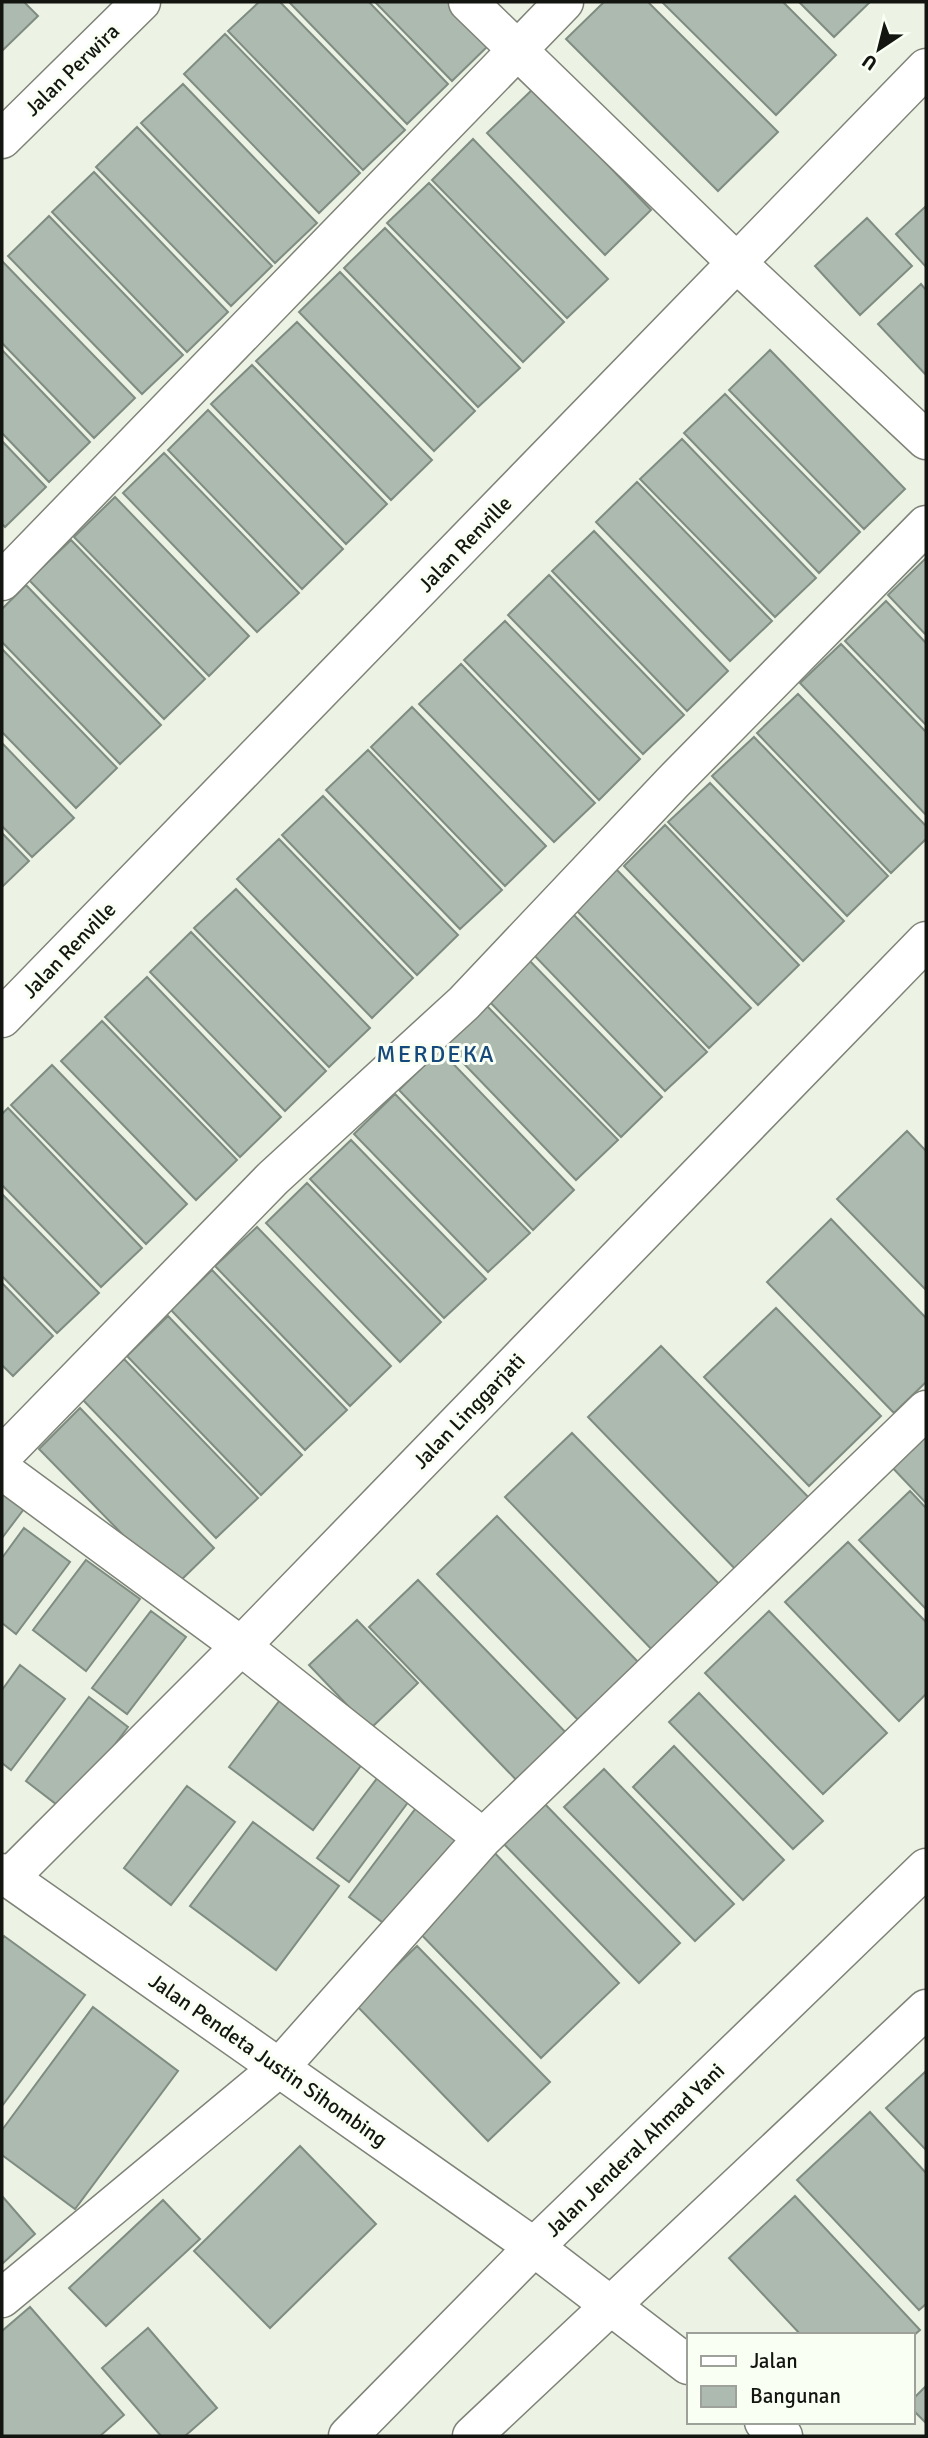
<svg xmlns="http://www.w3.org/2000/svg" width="928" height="2438" viewBox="0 0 928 2438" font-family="Signika,sans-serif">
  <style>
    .building { fill: #adbab0; stroke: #7f8c82; stroke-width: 2 }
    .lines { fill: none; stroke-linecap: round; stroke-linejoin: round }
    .minor-casing { stroke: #7e8377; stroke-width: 41 }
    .major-casing { stroke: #7e8377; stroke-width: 41 }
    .minor { stroke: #fff; stroke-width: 38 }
    .major { stroke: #fff; stroke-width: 38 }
    .labels { text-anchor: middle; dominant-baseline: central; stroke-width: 6; stroke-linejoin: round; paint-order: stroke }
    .street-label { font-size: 21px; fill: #121510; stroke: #fafff4 }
    .quarter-label { font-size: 24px; letter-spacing: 2px; fill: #174a7c; stroke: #fafff4 }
  </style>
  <rect width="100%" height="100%" fill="#ecf2e4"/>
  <path class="building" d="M 2,2 L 24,2 L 38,16 L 2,51 Z
    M 259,2 L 280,2 L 405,130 L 363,170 L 228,31 Z
    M 289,2 L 369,2 L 448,84 L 407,124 Z
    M 375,2 L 455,2 L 493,41 L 452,81 Z
    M 604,2 L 648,2 L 778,132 L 718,191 L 566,39 Z
    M 662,2 L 783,2 L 836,55 L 776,115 Z
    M 799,2 L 870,2 L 834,37 Z
    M 225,34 L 360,173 L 319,213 L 184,74 Z
    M 183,84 L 317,223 L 275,263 L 141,123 Z
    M 534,88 L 651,210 L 605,255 L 487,133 Z
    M 137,127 L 272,266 L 231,306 L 96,167 Z
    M 473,139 L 608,279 L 567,318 L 432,180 Z
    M 94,172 L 228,312 L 187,352 L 52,212 Z
    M 429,183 L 564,322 L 523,362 L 387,223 Z
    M 926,206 L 926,267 L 896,234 Z
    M 49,216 L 183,355 L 142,394 L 8,256 Z
    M 867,218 L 912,266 L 860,315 L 815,266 Z
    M 385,228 L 520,368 L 478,407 L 344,268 Z
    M 2,261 L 135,398 L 94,438 L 2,343 Z
    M 340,272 L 475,411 L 434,451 L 299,312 Z
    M 921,284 L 926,290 L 926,375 L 878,324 Z
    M 297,322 L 432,460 L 391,500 L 256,361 Z
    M 2,350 L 90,442 L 49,482 L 2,433 Z
    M 770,350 L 905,489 L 864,529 L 729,390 Z
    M 252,365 L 387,504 L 346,544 L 211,404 Z
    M 725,394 L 860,532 L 819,573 L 684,433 Z
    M 208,410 L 343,549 L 302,589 L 168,450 Z
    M 682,439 L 816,578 L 775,617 L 640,479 Z
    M 2,441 L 46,487 L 5,527 L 2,524 Z
    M 164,453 L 299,593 L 257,632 L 123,493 Z
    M 637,482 L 772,621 L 730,661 L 596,522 Z
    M 115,497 L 249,636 L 209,676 L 74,537 Z
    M 594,531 L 728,671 L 687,711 L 552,571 Z
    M 71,540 L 205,679 L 164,719 L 29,580 Z
    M 926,558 L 926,635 L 888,595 Z
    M 549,575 L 684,715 L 643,754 L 508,615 Z
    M 26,585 L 161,725 L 120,764 L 2,642 L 2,609 Z
    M 886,601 L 926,643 L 926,725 L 845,641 Z
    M 505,621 L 640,759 L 599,800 L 464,660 Z
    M 841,644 L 926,732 L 926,815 L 800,683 Z
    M 2,649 L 117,768 L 76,808 L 2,732 Z
    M 461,664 L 595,803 L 554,842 L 419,704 Z
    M 798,694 L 926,826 L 926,839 L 891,873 L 757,733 Z
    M 412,707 L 546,846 L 505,886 L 371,747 Z
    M 754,737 L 888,876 L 847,916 L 712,776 Z
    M 2,743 L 74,818 L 32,857 L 2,826 Z
    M 368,750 L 502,890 L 460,929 L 326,790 Z
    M 710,783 L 844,921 L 803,961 L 668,822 Z
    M 323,796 L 458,935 L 417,975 L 282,835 Z
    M 665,825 L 799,965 L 758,1005 L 624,866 Z
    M 2,833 L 29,861 L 2,887 Z
    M 279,839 L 413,978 L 372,1018 L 237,879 Z
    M 616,869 L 751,1008 L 709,1048 L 575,909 Z
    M 236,889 L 370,1028 L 329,1067 L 194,928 Z
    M 571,912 L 707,1052 L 665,1091 L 531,952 Z
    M 191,932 L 326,1071 L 285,1111 L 150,972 Z
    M 527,958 L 662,1097 L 621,1137 L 486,998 Z
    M 147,977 L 281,1117 L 240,1157 L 105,1017 Z
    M 483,1002 L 618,1140 L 576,1180 L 442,1041 Z
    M 102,1021 L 237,1160 L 196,1200 L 61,1061 Z
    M 440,1050 L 574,1190 L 533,1230 L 399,1090 Z
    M 52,1065 L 187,1204 L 146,1244 L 11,1105 Z
    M 395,1094 L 530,1233 L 488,1272 L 354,1134 Z
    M 8,1108 L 142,1248 L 101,1287 L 2,1185 L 2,1114 Z
    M 907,1131 L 926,1151 L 926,1290 L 837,1199 Z
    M 351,1140 L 486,1279 L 444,1318 L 310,1179 Z
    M 307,1183 L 441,1322 L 400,1362 L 266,1223 Z
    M 2,1194 L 99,1293 L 57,1333 L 2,1276 Z
    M 831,1219 L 926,1318 L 926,1382 L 894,1413 L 767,1282 Z
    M 257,1227 L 391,1366 L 350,1406 L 215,1266 Z
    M 212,1270 L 347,1410 L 305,1450 L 171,1310 Z
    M 2,1283 L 53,1336 L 13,1376 L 2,1365 Z
    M 776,1308 L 881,1416 L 809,1486 L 704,1377 Z
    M 168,1316 L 302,1455 L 261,1495 L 127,1356 Z
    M 661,1346 L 815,1504 L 741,1575 L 588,1417 Z
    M 124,1359 L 258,1498 L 216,1538 L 82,1399 Z
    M 80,1408 L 214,1548 L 174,1587 L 39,1449 Z
    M 926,1423 L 926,1503 L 887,1462 Z
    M 572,1433 L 727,1592 L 659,1657 L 505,1497 Z
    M 910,1491 L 926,1508 L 926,1609 L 859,1540 Z
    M 2,1492 L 24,1509 L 2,1538 Z
    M 497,1516 L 641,1665 L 581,1723 L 437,1574 Z
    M 24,1528 L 70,1562 L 16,1634 L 2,1623 L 2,1558 Z
    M 848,1542 L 926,1622 L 926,1694 L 899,1721 L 785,1602 Z
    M 86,1560 L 140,1599 L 86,1671 L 33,1630 Z
    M 418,1580 L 574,1741 L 524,1788 L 369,1627 Z
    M 151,1611 L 186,1637 L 127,1714 L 92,1688 Z
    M 769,1611 L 887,1733 L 823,1794 L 705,1673 Z
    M 357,1620 L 418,1683 L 370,1729 L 309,1665 Z
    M 20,1665 L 65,1699 L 11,1770 L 2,1763 L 2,1690 Z
    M 699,1693 L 823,1821 L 793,1849 L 669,1722 Z
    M 89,1697 L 128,1727 L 65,1811 L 26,1781 Z
    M 280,1700 L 363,1763 L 313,1830 L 229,1767 Z
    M 674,1746 L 784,1860 L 743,1900 L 633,1787 Z
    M 604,1769 L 734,1904 L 695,1941 L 564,1807 Z
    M 378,1777 L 409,1801 L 349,1882 L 317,1858 Z
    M 187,1786 L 235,1822 L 171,1905 L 124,1868 Z
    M 425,1796 L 466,1827 L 390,1928 L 349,1897 Z
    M 540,1799 L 680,1943 L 639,1983 L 499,1839 Z
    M 253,1822 L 339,1886 L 276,1970 L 190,1906 Z
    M 489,1847 L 619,1983 L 541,2058 L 410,1923 Z
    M 4,1936 L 85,1995 L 2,2106 L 2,1939 Z
    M 417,1946 L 550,2082 L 488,2141 L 356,2005 Z
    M 93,2007 L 178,2071 L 75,2209 L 2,2155 L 2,2130 Z
    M 926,2071 L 926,2150 L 886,2108 Z
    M 870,2112 L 926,2173 L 926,2304 L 919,2310 L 797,2180 Z
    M 300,2146 L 376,2224 L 270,2328 L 194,2251 Z
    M 2,2196 L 35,2234 L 2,2264 Z
    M 795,2196 L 920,2330 L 912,2337 L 912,2335 L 801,2335 L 729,2258 Z
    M 163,2200 L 200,2239 L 106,2326 L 69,2288 Z
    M 30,2307 L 124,2415 L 100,2436 L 2,2436 L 2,2331 Z
    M 148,2328 L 217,2408 L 185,2436 L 161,2436 L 102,2368 Z
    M 926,2386 L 926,2423 L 912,2409 L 912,2400 Z"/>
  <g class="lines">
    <defs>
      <path id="minor" d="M 468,2 L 738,264 L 926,440
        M 2,139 L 141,2
        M 2,581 L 564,2
        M 2,1018 L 926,68
        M 2,1456 L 273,1178 L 464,1003 L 673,782 L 926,525
        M 2,1470 L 241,1646 L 483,1838
        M 2,1873 L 534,2247 L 688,2365
        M 9,1878 L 241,1646 L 926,941
        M 2,2298 L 280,2067 L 483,1838 L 926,1410
        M 764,2422 L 783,2436"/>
      <path id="major" d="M 348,2436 L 534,2247 L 926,1868
        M 472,2436 L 926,2009"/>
    </defs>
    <use href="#minor" class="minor-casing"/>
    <use href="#major" class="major-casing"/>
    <use href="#minor" class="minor"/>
    <use href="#major" class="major"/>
  </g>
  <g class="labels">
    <g class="street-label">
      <text transform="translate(72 70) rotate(-44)">Jalan Perwira</text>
      <text transform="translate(465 544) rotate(-46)">Jalan Renville</text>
      <text transform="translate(69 950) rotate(-46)">Jalan Renville</text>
      <text transform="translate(469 1411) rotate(-46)">Jalan Linggarjati</text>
      <text transform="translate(268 2060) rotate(35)">Jalan Pendeta Justin Sihombing</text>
      <text transform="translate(635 2150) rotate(-44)">Jalan Jenderal Ahmad Yani</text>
    </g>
    <g class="quarter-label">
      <text x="436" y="1054">MERDEKA</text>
    </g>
  </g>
  <rect width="928" height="2438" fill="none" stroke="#121510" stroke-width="7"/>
  <rect x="687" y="2333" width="228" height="91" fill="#fafff4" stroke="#9da199" stroke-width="2"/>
  <rect x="701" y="2356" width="35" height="10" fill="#ffffff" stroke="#9da199" stroke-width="2"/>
  <text x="750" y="2368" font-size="21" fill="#121510">Jalan</text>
  <rect x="701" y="2386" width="35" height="21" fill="#adbab0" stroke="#9da199" stroke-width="2"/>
  <text x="750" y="2403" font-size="21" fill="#121510">Bangunan</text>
  <g transform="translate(879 49) rotate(215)" stroke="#fafff4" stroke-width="5" paint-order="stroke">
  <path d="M0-5L12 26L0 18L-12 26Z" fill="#121510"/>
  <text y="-10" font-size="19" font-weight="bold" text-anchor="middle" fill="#121510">U</text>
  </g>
</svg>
